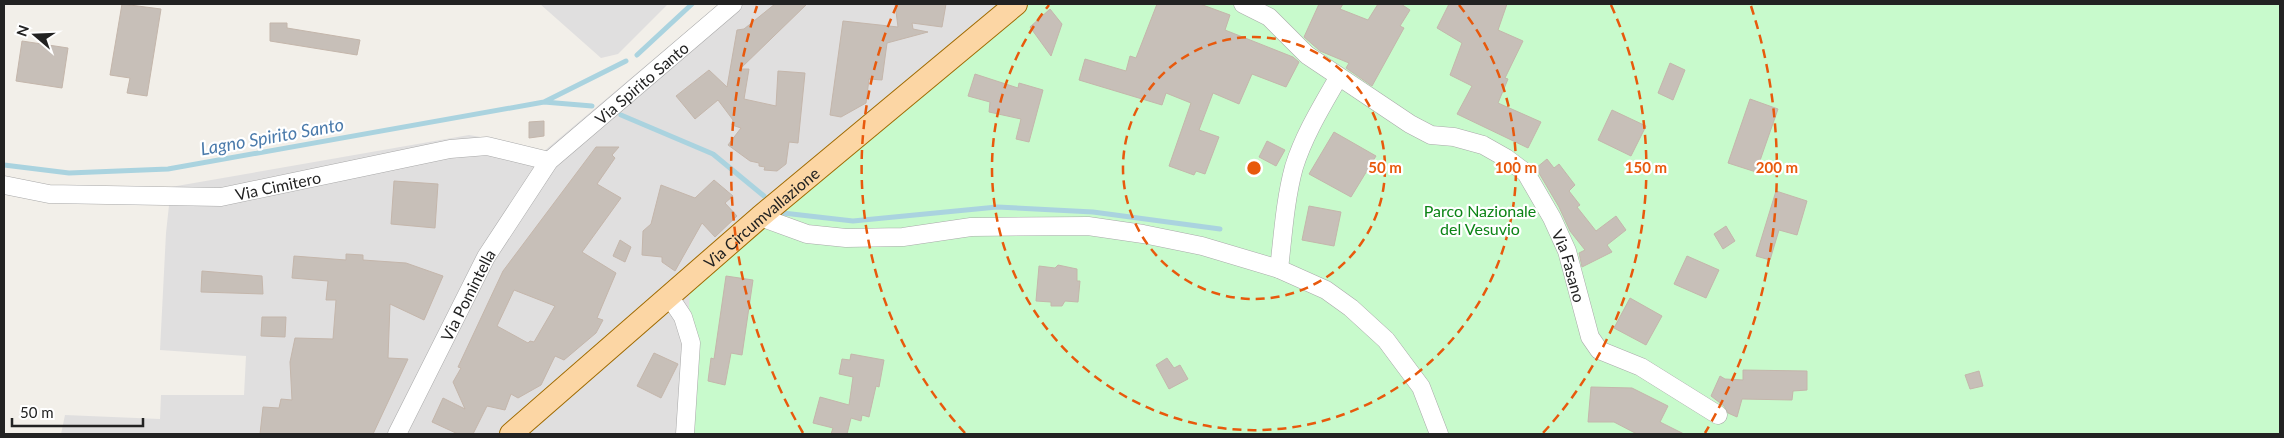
<svg xmlns="http://www.w3.org/2000/svg" width="2284" height="438" viewBox="0 0 2284 438" font-family="Lato,sans-serif">
  <style>
    .residential { fill: #e0dfdf }
    .park { fill: #c8facc }
    .lines { fill: none; stroke-linecap: round; stroke-linejoin: round }
    .stream { stroke: #aad3df; stroke-width: 5 }
    .building { fill: #c7bfb8; stroke: #c4b6ab; fill-rule: evenodd }
    .minor-casing { stroke: #a9a9a9; stroke-width: 19 }
    .major-casing { stroke: #a06b00; stroke-width: 24 }
    .minor { stroke: #fff; stroke-width: 18 }
    .major { stroke: #fcd6a4; stroke-width: 22 }
    .ring { fill: none; stroke: #e8590c; stroke-width: 2.5; stroke-dasharray: 9 6 }
    .labels { text-anchor: middle; dominant-baseline: central; stroke-width: 4.5; stroke-linejoin: round; paint-order: stroke }
    .street-label { font-size: 16px; fill: #222; stroke: #fff }
    .park-label { font-size: 16px; fill: #0c8416; stroke: #fff }
    .water-label { font-size: 18px; font-style: italic; fill: #4a7aab; stroke: #fff }
    .centre { fill: #e8590c; stroke: #fff; stroke-width: 2.5 }
    .ring-label { font-size: 15px; text-anchor: middle; font-weight: bold; fill: #e8590c; stroke: #fff; stroke-width: 4.5; stroke-linejoin: round; paint-order: stroke }
  </style>
  <rect width="100%" height="100%" fill="#f2efe9"/>
  <path class="residential" d="M 540,4 L 668,4 L 618,54 L 601,58 Z
    M 719,4 L 1811,4 L 1588,434 L 61,434 L 65,415 L 160,419 L 161,395 L 244,395 L 246,356 L 160,350 L 166,233 L 171,187 L 469,135 L 510,142 L 543,152 Z"/>
  <path class="park" d="M 1000,4 L 2280,4 L 2280,434 L 680,434 L 692,262 Z"/>
  <g class="lines">
    <path class="stream" d="M 637,55 L 692,4
      M 544,102 L 626,61
      M 621,115 L 713,154 L 764,196
      M 4,165 L 69,173 L 168,169 L 544,102 L 592,106
      M 783,213 L 853,221 L 997,207 L 1093,212 L 1220,229"/>
  </g>
  <path class="building" d="M 122,4 L 161,9 L 147,96 L 127,93 L 130,78 L 110,75 Z
    M 775,4 L 807,4 L 740,69 L 749,69 L 744,99 L 776,106 L 778,71 L 805,73 L 798,143 L 789,142 L 786,164 L 777,171 L 764,170 L 765,167 L 759,166 L 759,163 L 750,161 L 728,145 L 741,128 L 732,125 L 733,120 L 718,100 L 695,119 L 676,96 L 709,70 L 727,87 L 737,30 L 744,29 Z
    M 895,4 L 946,4 L 942,27 L 912,23 L 913,29 L 928,32 L 887,43 L 882,80 L 869,79 L 866,103 L 841,117 L 830,115 L 843,21 L 898,27 Z
    M 1157,4 L 1200,4 L 1230,15 L 1225,30 L 1293,57 L 1299,62 L 1286,87 L 1252,74 L 1239,104 L 1213,93 L 1199,130 L 1219,137 L 1205,174 L 1196,171 L 1194,175 L 1169,166 L 1191,103 L 1166,93 L 1162,105 L 1079,80 L 1085,59 L 1126,71 L 1130,56 L 1136,58 Z
    M 1319,4 L 1343,4 L 1340,9 L 1368,20 L 1378,4 L 1401,4 L 1410,10 L 1400,26 L 1404,28 L 1372,86 L 1346,68 L 1349,63 L 1320,51 L 1304,37 Z
    M 1449,4 L 1507,4 L 1498,30 L 1523,41 L 1505,78 L 1508,79 L 1498,103 L 1541,122 L 1528,148 L 1457,114 L 1472,86 L 1450,75 L 1462,43 L 1437,28 Z
    M 1050,9 L 1062,24 L 1051,56 L 1030,27 Z
    M 270,23 L 287,23 L 287,28 L 360,40 L 357,55 L 270,41 Z
    M 22,41 L 68,48 L 62,88 L 16,81 Z
    M 1670,63 L 1685,70 L 1673,100 L 1658,93 Z
    M 975,74 L 1018,88 L 1019,83 L 1043,90 L 1029,142 L 1016,139 L 1021,119 L 989,112 L 990,102 L 968,96 Z
    M 1750,99 L 1778,109 L 1756,172 L 1728,163 Z
    M 1612,110 L 1646,126 L 1631,156 L 1598,140 Z
    M 544,121 L 544,136 L 529,138 L 529,122 Z
    M 1334,132 L 1376,156 L 1351,197 L 1309,174 Z
    M 1267,141 L 1285,150 L 1276,166 L 1259,157 Z
    M 596,147 L 619,147 L 612,155 L 615,158 L 597,184 L 621,198 L 582,252 L 616,273 L 597,318 L 603,320 L 596,333 L 564,360 L 555,356 L 541,385 L 518,398 L 511,394 L 505,410 L 487,406 L 473,434 L 458,434 L 432,422 L 443,398 L 465,409 L 453,382 L 461,368 L 458,367 L 503,271 ZM 514,290 L 555,306 L 534,342 L 530,341 L 528,343 L 497,326 Z
    M 1547,159 L 1554,168 L 1559,164 L 1575,185 L 1569,191 L 1580,205 L 1577,207 L 1596,231 L 1616,216 L 1626,230 L 1607,245 L 1612,252 L 1582,267 L 1579,253 L 1585,250 L 1570,231 L 1559,207 L 1536,168 Z
    M 714,180 L 733,196 L 725,203 L 737,216 L 715,237 L 702,223 L 675,271 L 662,262 L 662,257 L 642,255 L 643,231 L 651,224 L 661,185 L 695,198 Z
    M 394,181 L 438,184 L 435,228 L 391,224 Z
    M 1776,191 L 1807,201 L 1797,235 L 1779,230 L 1770,260 L 1756,256 Z
    M 1309,206 L 1341,212 L 1334,246 L 1302,240 Z
    M 1726,226 L 1735,241 L 1723,249 L 1714,234 Z
    M 620,240 L 631,247 L 625,262 L 613,256 Z
    M 346,254 L 363,255 L 363,260 L 406,263 L 443,276 L 424,320 L 390,304 L 388,358 L 408,359 L 373,434 L 260,434 L 263,407 L 279,408 L 281,399 L 292,400 L 290,362 L 295,338 L 333,339 L 336,300 L 326,300 L 328,281 L 292,278 L 294,256 L 346,260 Z
    M 1687,256 L 1719,270 L 1706,298 L 1674,284 Z
    M 1058,265 L 1077,269 L 1077,281 L 1080,281 L 1078,302 L 1065,301 L 1062,306 L 1051,306 L 1051,302 L 1036,301 L 1039,266 L 1055,268 Z
    M 202,271 L 262,276 L 263,294 L 201,292 Z
    M 726,276 L 753,280 L 742,355 L 731,353 L 725,385 L 708,381 L 711,358 L 714,359 Z
    M 1630,298 L 1662,316 L 1646,345 L 1614,328 Z
    M 262,317 L 286,317 L 285,337 L 261,336 Z
    M 654,353 L 678,364 L 661,398 L 637,386 Z
    M 851,354 L 884,360 L 879,387 L 876,386 L 869,417 L 862,415 L 861,421 L 851,418 L 847,434 L 831,434 L 833,428 L 813,423 L 820,397 L 849,405 L 853,377 L 839,374 L 842,359 L 850,360 Z
    M 1167,358 L 1174,368 L 1180,365 L 1188,379 L 1169,389 L 1156,365 Z
    M 1743,370 L 1807,371 L 1807,390 L 1793,391 L 1792,400 L 1742,399 L 1737,417 L 1728,413 L 1724,406 L 1711,396 L 1720,376 L 1725,379 L 1743,380 Z
    M 1979,371 L 1983,386 L 1970,389 L 1965,375 Z
    M 1591,387 L 1632,388 L 1668,406 L 1660,422 L 1684,434 L 1637,434 L 1614,422 L 1588,422 Z"/>
  <g class="lines">
    <defs>
      <g id="minor">
        <path id="s1" d="M 1243,4 L 1269,17 L 1307,55 L 1410,124 L 1431,135 L 1454,137 L 1483,145 L 1506,158 L 1526,173 L 1552,218 L 1567,251 L 1590,337 L 1599,350 L 1641,367 L 1718,415"/>
        <path id="s2" d="M 4,185 L 49,194 L 221,197 L 450,149 L 487,146 L 549,161"/>
        <path d="M 760,217 L 807,234 L 846,238 L 903,237 L 971,227 L 1088,226 L 1143,234 L 1202,246 L 1279,269 L 1326,290 L 1351,308 L 1386,340 L 1421,387 L 1439,434"/>
        <path d="M 1279,269 C 1283,235 1285,200 1294,167 C 1304,135 1322,106 1338,78"/>
        <path d="M 669,296 L 683,317 L 691,343 L 685,434"/>
        <path id="s3" d="M 397,434 L 486,257 L 549,161 L 733,4"/>
      </g>
      <g id="major">
        <path id="s4" d="M 511,434 L 760,217 L 1016,4"/>
      </g>
    </defs>
    <use href="#minor" class="minor-casing"/>
    <use href="#major" class="major-casing"/>
    <use href="#minor" class="minor"/>
    <use href="#major" class="major"/>
  </g>
  <g class="ring">
    <circle cx="1254" cy="168" r="131"/>
    <path d="M1459 5A262 262 0 1 1 1049 5"/>
    <path d="M965 433A392 392 0 0 1 897 5M1611 5A392 392 0 0 1 1543 433"/>
    <path d="M803 433A523 523 0 0 1 757 6M1751 6A523 523 0 0 1 1705 433"/>
  </g>
  <g class="labels">
    <g class="street-label">
      <text stroke="none"><textPath href="#s3" startOffset="434">Via Spirito Santo</textPath></text>
      <text stroke="none"><textPath href="#s2" startOffset="276">Via Cimitero</textPath></text>
      <text stroke="none"><textPath href="#s4" startOffset="331">Via Circumvallazione</textPath></text>
      <text stroke="none"><textPath href="#s1" startOffset="438">Via Fasano</textPath></text>
      <text stroke="none"><textPath href="#s3" startOffset="156">Via Pomintella</textPath></text>
    </g>
    <g class="park-label">
      <text x="1480" y="210">Parco Nazionale<tspan x="1480" dy="18">del Vesuvio</tspan></text>
    </g>
    <g class="water-label">
      <text transform="translate(272 136) rotate(-10)">Lagno Spirito Santo</text>
    </g>
  </g>
  <circle cx="1254" cy="168" r="8" class="centre"/>
  <g class="ring-label">
    <text x="1385" y="173">50 m</text>
    <text x="1516" y="173">100 m</text>
    <text x="1646" y="173">150 m</text>
    <text x="1777" y="173">200 m</text>
  </g>
  <rect width="2284" height="438" fill="none" stroke="#222222" stroke-width="10"/>
  <g transform="translate(35 35) rotate(289)" stroke="#ffffff" stroke-width="4" paint-order="stroke">
  <path d="M0-4L9 19L0 12L-9 19Z" fill="#222222"/>
  <text y="-8" font-size="14" font-weight="bold" text-anchor="middle" fill="#222222">N</text>
  </g>
  <path d="M12 418v8h131v-8" fill="none" stroke="#222222" stroke-width="2.5"/>
  <text x="20" y="418" font-size="15" fill="#222222" stroke="#ffffff" stroke-width="4" paint-order="stroke">50 m</text>
</svg>
